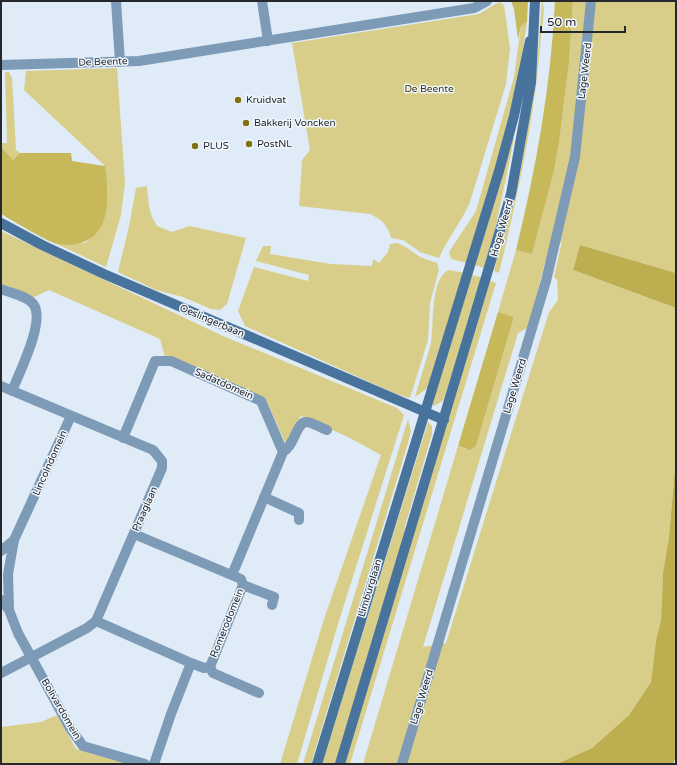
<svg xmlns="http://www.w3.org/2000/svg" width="677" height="765" viewBox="0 0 677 765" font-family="'Varela Round',sans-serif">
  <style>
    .green { fill: #d8ce8a; fill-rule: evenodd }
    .forest { fill: #c7b859 }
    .water { fill: #bdaf4f }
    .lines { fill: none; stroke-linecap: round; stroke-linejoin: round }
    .street { stroke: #7d9ab6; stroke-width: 10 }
    .secondary { stroke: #48739c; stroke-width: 10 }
    .poi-dot { fill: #7f7213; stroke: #f0f7fe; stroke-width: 1.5 }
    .labels { text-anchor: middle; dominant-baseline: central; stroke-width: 3; stroke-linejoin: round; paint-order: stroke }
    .street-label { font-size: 10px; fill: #25292e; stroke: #f0f7fe }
    .park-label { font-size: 10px; fill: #393308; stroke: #f0f7fe }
    .poi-label { font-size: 10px; fill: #25292e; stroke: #f0f7fe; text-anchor: start }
  </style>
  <rect width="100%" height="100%" fill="#dfebf6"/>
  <path class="green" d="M 542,1 C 546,7 542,27 541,36 C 535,117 518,194 499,273 L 494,271 L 536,76 Z
    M 573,1 L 676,1 L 676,273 L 580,245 L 573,270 L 676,308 L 676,457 L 669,537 L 663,573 L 661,620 L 656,640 L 651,682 L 629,715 L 592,748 L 557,764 L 363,764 L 458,446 L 465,449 L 476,446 L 514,317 L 498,312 L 516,250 L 532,254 L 554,171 L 559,143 L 569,63 ZM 562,241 L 554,277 L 557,280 L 558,300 L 549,312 L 446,643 L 423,647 L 518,333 L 529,327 L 545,262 Z
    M 499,2 L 504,5 L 510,48 L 506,84 L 470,202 C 462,221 448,238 439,258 L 420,252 L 403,240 L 391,238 C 388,225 381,219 370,214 L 299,206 L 302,160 L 310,150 L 292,43 L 479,14 Z
    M 527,22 L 519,78 L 505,135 L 467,263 L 451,259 L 449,252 L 476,211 L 514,77 L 521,26 Z
    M 117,68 L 125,183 L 121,215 L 106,267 L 57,244 L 85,243 L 97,233 L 106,211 L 108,192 L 105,166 L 24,90 L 26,71 Z
    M 5,72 L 9,72 L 12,78 L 16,150 L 20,153 L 13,160 L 1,147 L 1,143 L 7,143 Z
    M 513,137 L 514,139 L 487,269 L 475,265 Z
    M 147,186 L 149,207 L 152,217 L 157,226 L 172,232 L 189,226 L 246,238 L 227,304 L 220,310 L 211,309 L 183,297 L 156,290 L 118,272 L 129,226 L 136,188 Z
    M 1,231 L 223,336 L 397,408 L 404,415 L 338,624 L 297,764 L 280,764 L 324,619 L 381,455 L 348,437 L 301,416 L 288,442 L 285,442 L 265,398 L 165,357 L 160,339 L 49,290 L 30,299 L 1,286 Z
    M 397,243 L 406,247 L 420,257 L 437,263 L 439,270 L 430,303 L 428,340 L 410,398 L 394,393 L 245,326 L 238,311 L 254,267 L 308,281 L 309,275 L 256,261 L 263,246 L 271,246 L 270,254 L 331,264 L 372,266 L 373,259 L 379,263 L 388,252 L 390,244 Z
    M 449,270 L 465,273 L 429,387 L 415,397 C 420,379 426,361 431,343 C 434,326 430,277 449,270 Z
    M 472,275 L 484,278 L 444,400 L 434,406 L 432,404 Z
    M 490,281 L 496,283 L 350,764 L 343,764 Z
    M 408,419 L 411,431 L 408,443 L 311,764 L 303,764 Z
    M 428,422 L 432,426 L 432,434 L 405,526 L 403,546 L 337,764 L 322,764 Z
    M 57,715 L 76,749 L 129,764 L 1,764 L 1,727 L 41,722 Z"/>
  <path class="forest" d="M 511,1 L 528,1 L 527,22 L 521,26 L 518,39 L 514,9 Z
    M 555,1 L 573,1 L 569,63 L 559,143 L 554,171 L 532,254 L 516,250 C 536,169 551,85 555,1 Z
    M 1,147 L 13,160 L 20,153 L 71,153 L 72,161 L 105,166 C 111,203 110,251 58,244 C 49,243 12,220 1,214 Z
    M 498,312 L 514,317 L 476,446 L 470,450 L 458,446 Z"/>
  <path class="water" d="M 580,245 L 676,273 L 676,308 L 573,270 Z
    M 676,457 L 676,757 L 673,764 L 557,764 L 592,748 L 629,715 L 651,682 L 656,640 L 661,620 L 663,573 L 669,537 Z"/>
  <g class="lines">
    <path class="street" d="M 116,1 L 120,62
      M 262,1 L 268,41
      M 1,65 L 139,61 L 474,8 L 487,1
      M 1,289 C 10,293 28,296 34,305 C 45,322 19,373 12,391
      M 1,386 L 153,450 L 162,461 L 162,468 L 96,621 L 87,628 L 1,673
      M 123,438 L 155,361 L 171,361 L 261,401 L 283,452 L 232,575
      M 283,452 C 295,445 296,423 306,422 C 312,422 321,428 327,430
      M 264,497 L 299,513 L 299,520
      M 1,551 L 14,540
      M 243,585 L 274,597 L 272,605
      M 1,600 L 9,610 L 18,633 L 70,728 L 83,746 L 145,764
      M 9,610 L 8,574 L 14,540 L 71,416
      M 96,621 L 191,663 L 204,668 L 210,667 L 243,585 L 241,579 L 134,534
      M 210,667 L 213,673 L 259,693
      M 154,764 L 171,714 L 191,663
      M 402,764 L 546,281 L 575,157 L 591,1"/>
    <path class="secondary" d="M 1,223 L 42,245 L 104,274 L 444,420
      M 317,764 L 499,171 L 514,116 L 530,41
      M 340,764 L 511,194 L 531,82 L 535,1"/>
  </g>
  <g class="poi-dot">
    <circle cx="238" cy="100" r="4"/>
    <circle cx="246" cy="123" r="4"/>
    <circle cx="249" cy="144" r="4"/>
    <circle cx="195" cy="146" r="4"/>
  </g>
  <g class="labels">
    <g class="street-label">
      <text transform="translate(103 62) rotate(-2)">De Beente</text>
      <text transform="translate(585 71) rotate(-83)">Lage Weerd</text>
      <text transform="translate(502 228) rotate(-74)">Hoge Weerd</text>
      <text transform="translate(212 321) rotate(23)">Oeslingerbaan</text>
      <text transform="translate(224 384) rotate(24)">Sadatdomein</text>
      <text transform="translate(515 386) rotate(-73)">Lage Weerd</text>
      <text transform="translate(50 463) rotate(-66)">Lincolndomein</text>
      <text transform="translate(145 509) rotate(-66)">Praaglaan</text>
      <text transform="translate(370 588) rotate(-73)">Limburglaan</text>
      <text transform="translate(227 623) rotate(-68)">Romerodomein</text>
      <text transform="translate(422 697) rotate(-73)">Lage Weerd</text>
      <text transform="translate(61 709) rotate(60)">Bolivardomein</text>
    </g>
    <g class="park-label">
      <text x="429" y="89">De Beente</text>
    </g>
    <g class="poi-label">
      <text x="246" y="100">Kruidvat</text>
      <text x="254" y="123">Bakkerij Voncken</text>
      <text x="257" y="144">PostNL</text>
      <text x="203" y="146">PLUS</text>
    </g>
  </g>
  <rect width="677" height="765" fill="none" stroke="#25292e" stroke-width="4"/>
  <path d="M541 26v6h84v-6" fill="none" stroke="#25292e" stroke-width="2"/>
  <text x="547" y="26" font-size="12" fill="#25292e" stroke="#f0f7fe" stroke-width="3" paint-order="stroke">50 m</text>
</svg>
